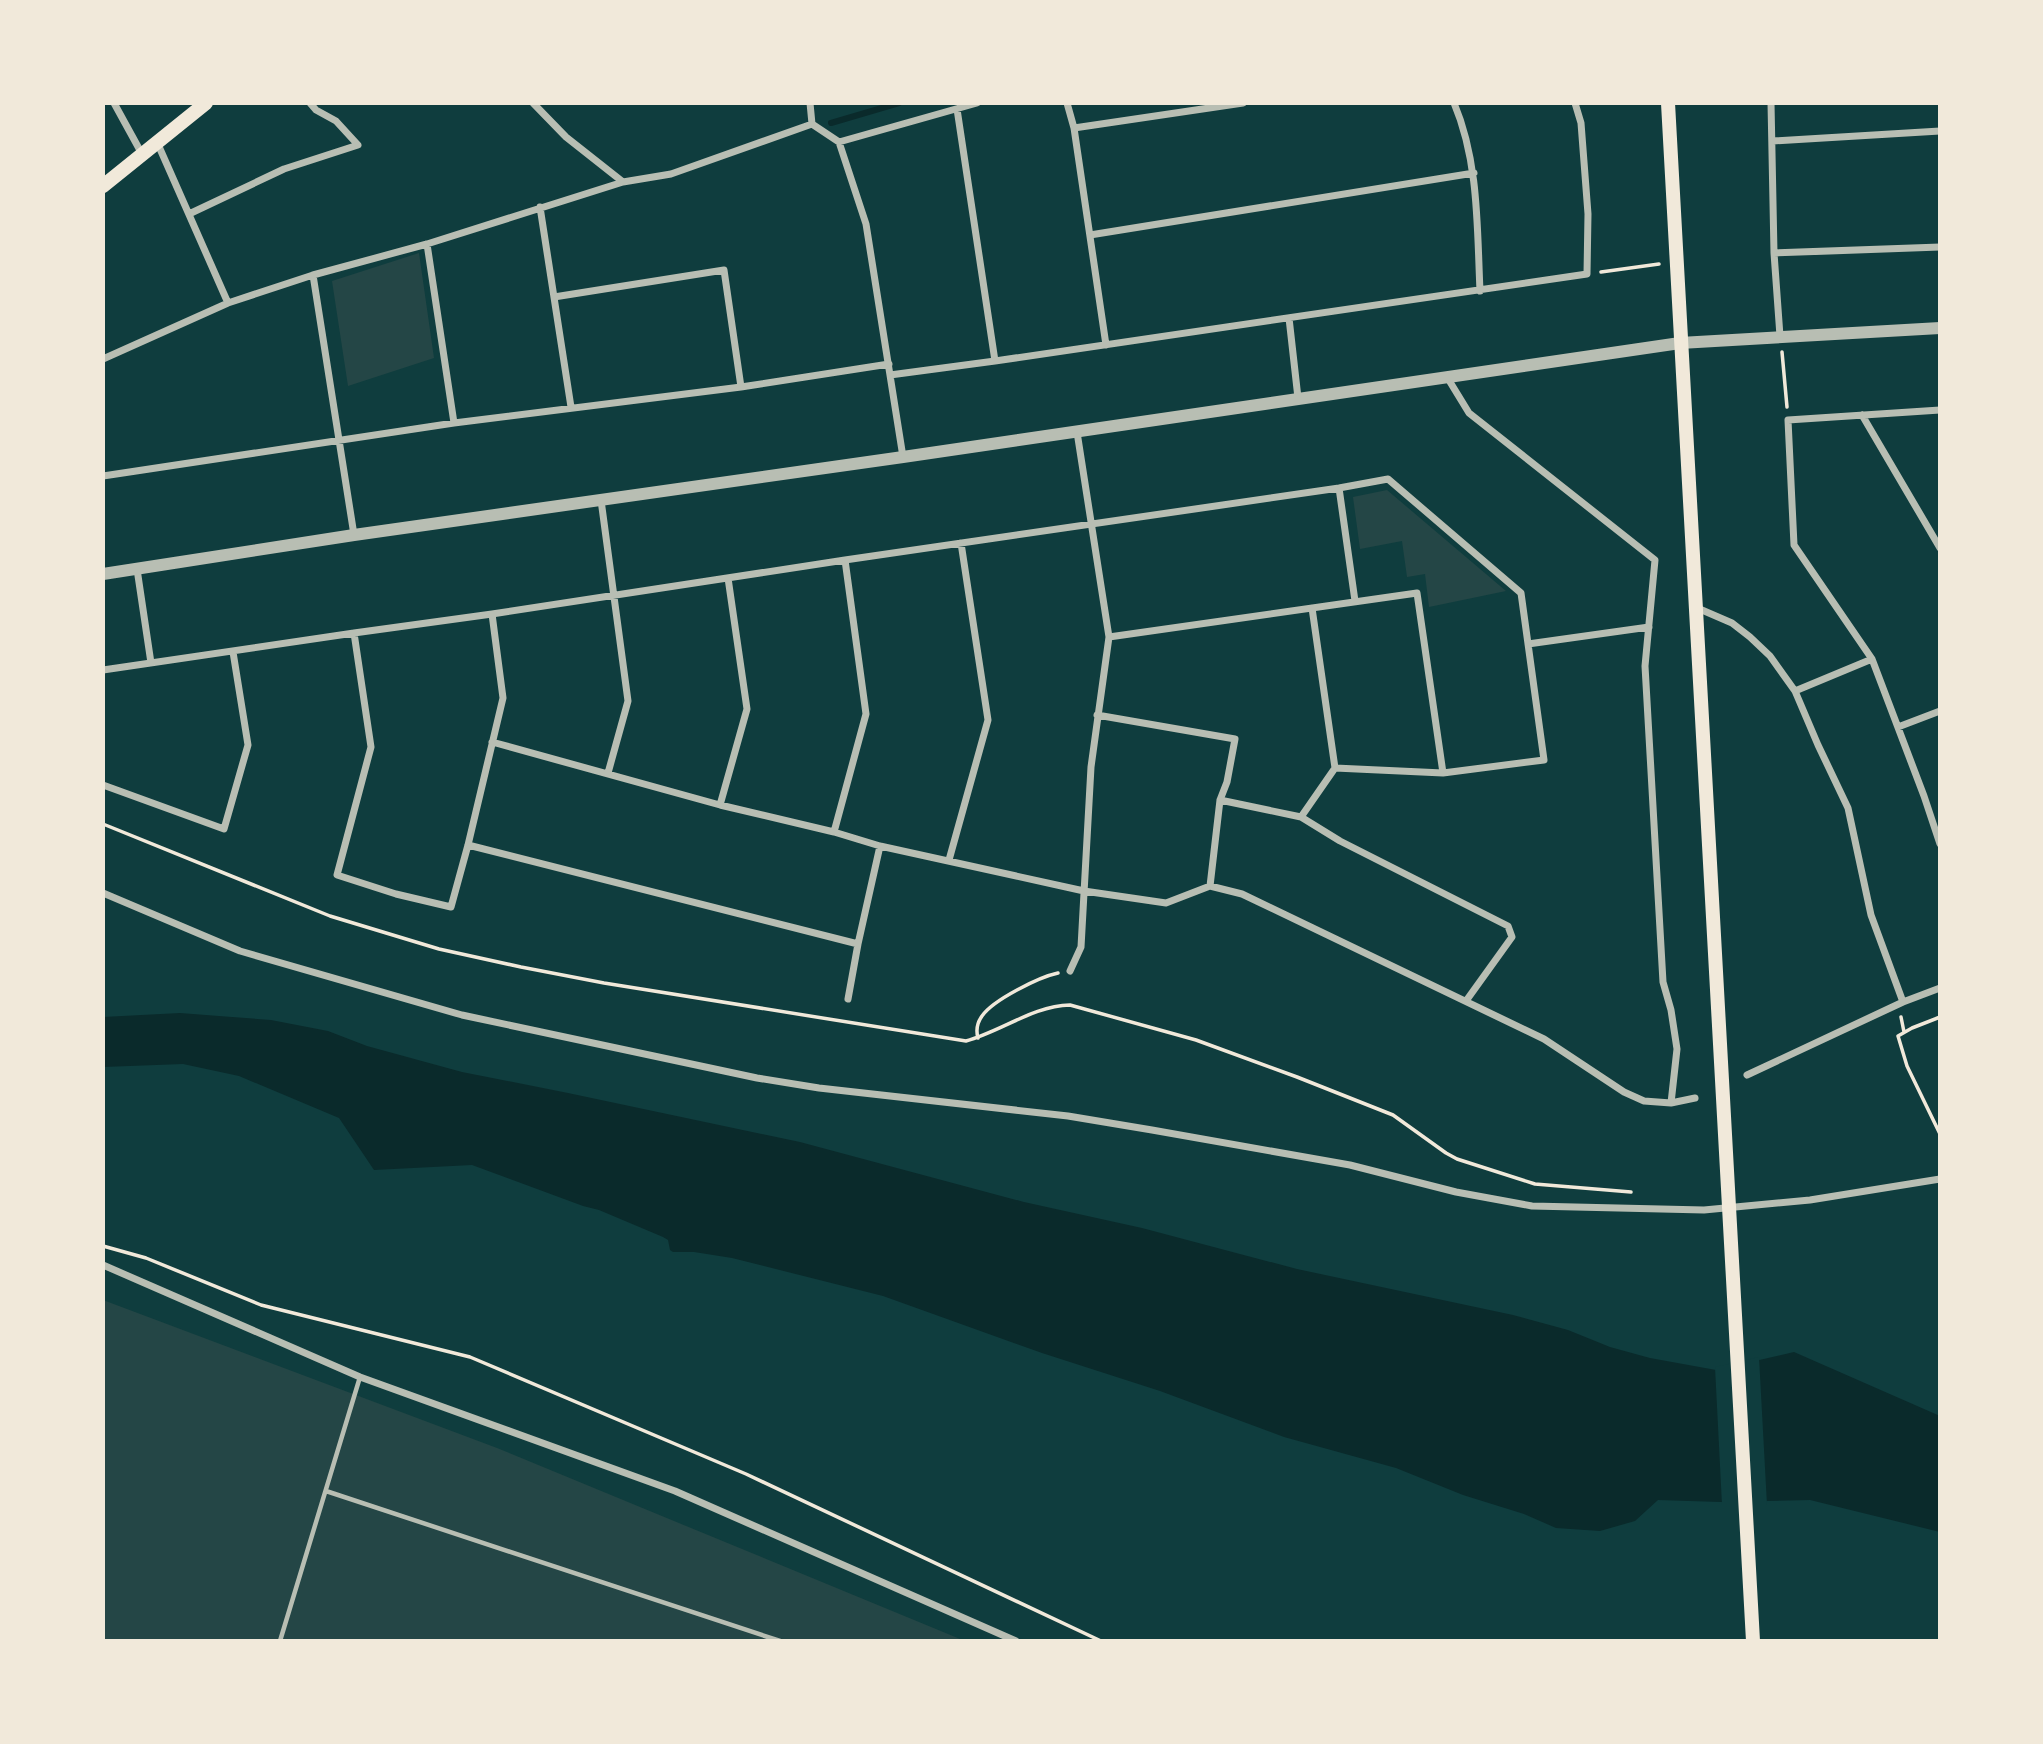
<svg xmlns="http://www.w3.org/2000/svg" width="2043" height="1744" viewBox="0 0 2043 1744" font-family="Roboto,sans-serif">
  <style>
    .green { fill: #244646 }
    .water { fill: #0a2a2b }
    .pier { fill: #0f3d3e }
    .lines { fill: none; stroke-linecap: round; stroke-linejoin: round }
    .stream { stroke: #0a2a2b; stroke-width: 6 }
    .path { stroke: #f1e9da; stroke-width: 3.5 }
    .service { stroke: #b8beb3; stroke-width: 4.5 }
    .minor { stroke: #b8beb3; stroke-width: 7 }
    .tertiary { stroke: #b8beb3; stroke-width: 12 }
    .secondary { stroke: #f1e9da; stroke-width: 14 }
  </style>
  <rect width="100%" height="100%" fill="#0f3d3e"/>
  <path class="green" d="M 419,253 L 434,358 L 348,386 L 332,281 Z
    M 1387,490 L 1506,591 L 1429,607 L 1425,574 L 1407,577 L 1402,541 L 1360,549 L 1353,497 Z
    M 103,1300 L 497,1448 L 965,1641 L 103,1641 Z"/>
  <path class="water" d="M 180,1013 L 271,1020 L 328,1031 L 367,1046 L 462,1072 L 568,1093 L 800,1142 L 1024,1202 L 1142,1228 L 1297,1269 L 1513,1315 L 1568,1330 L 1610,1347 L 1650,1358 L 1716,1370 L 1794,1352 L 1940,1416 L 1940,1532 L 1810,1500 L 1720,1502 L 1658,1500 L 1635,1521 L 1600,1531 L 1556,1528 L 1524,1514 L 1463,1495 L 1396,1468 L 1284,1437 L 1160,1391 L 1042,1353 L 883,1296 L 732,1258 L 694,1252 L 673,1252 L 670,1250 L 668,1240 L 663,1237 L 599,1210 L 583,1206 L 472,1165 L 374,1170 L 339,1118 L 239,1076 L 183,1064 L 103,1067 L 103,1017 Z"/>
  <path class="pier" d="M 1759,1357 L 1767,1505 L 1722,1505 L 1715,1367 Z"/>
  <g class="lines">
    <path class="stream" d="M 831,123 L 899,103"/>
    <path class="path" d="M 1601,272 L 1659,264
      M 1782,352 L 1787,407
      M 103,824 L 330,916 L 439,949 L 521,967 L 604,983 L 966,1041 C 1002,1031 1033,1006 1070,1005 L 1196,1040 L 1297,1077 L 1393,1115 L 1446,1153 L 1457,1159 L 1535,1184 L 1631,1192
      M 1901,1017 L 1904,1032
      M 1940,1017 L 1912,1028 L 1898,1036 L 1907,1066 L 1940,1134
      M 978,1038 C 976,1031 977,1023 982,1016 C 993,1000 1039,977 1058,973
      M 103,1246 L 146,1258 L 261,1305 L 470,1357 L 746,1474 L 1101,1641"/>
    <path class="service" d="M 326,1491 L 780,1641
      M 280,1641 L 360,1377"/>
    <path class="minor" d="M 114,103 L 142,154
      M 533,103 L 566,137 L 623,182 L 671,174 L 812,124
      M 810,103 L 812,124 L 839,142 L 866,224 L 903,457
      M 1067,103 L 1074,128 L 1106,345
      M 1454,103 C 1479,162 1477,228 1480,291
      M 1771,103 L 1774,253 L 1780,336
      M 957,109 L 995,361
      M 1074,128 L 1243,103
      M 1773,141 L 1940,131
      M 157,142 L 228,303
      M 839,142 L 977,103
      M 540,207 L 571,407
      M 189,214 L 284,169 L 358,145 L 336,121 L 316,110 L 310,103
      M 1090,235 L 1474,173
      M 427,244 L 454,423
      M 1774,253 L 1940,247
      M 313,275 L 354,535
      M 554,297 L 724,270 L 741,387
      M 1289,318 L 1298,398
      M 103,359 L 228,303 L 313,275 L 427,244 L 623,182
      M 890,375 L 995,361 L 1587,274 L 1588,214 L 1581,123 L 1575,103
      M 1447,377 L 1469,413 L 1655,560 L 1645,666 L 1663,982 L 1671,1010 L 1677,1049 L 1671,1103
      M 1940,410 L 1788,420 L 1794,545 L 1872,659 L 1924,796 L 1940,844
      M 1862,415 L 1940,548
      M 103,476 L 454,423 L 741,387 L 889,364
      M 1339,488 L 1355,601
      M 601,500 L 628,701 L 608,773
      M 137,569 L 151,663
      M 1695,607 L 1732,623 L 1750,637 L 1770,656 L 1795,691 L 1818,745 L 1848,808 L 1871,915 L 1903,1002
      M 354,633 L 371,747 L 337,875 L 396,894 L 451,907 L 468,845 L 503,698 L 492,614
      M 1109,637 L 1417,593 L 1443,773
      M 1528,644 L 1649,627
      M 103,670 L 354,633 L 492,614 L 845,560 L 1339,488 L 1388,479 L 1521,593 L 1544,760 L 1443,773 L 1335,768
      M 1795,691 L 1872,659
      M 1097,715 L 1235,739 L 1227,782 L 1220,800
      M 1898,727 L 1940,711
      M 492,742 L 720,805 L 834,832 L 880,846 L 1084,891 L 1166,903 L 1210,886 L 1242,894 L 1544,1039 L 1624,1092 L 1644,1101 L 1671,1103 L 1695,1098
      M 103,785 L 224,829 L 248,745 L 233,652
      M 720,805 L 747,709 L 728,578
      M 1301,817 L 1340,841 L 1508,926 L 1512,937 L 1466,1001
      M 834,832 L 866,714 L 845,560
      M 468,845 L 858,944
      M 949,860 L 988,720 L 961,543
      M 1210,886 L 1220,800 L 1301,817 L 1335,768 L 1312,608
      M 103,893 L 240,951 L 462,1015 L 757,1078 L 819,1088 L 1068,1116 L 1152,1130 L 1350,1165 L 1456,1192 L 1532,1206 L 1704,1210 L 1810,1200 L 1940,1179
      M 1070,971 L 1081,947 L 1091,767 L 1109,637 L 1077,432
      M 848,999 L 858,944 L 880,846
      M 1747,1075 L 1903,1002 L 1940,988
      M 103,1265 L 360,1377 L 675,1491 L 1016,1641"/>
    <path class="tertiary" d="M 103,574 L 354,535 L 903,457 L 1680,343 L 1940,328"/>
    <path class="secondary" d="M 1668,103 L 1753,1641
      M 103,186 L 206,103"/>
  </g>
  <rect width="2043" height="1744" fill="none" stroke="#f1e9da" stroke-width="210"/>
</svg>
